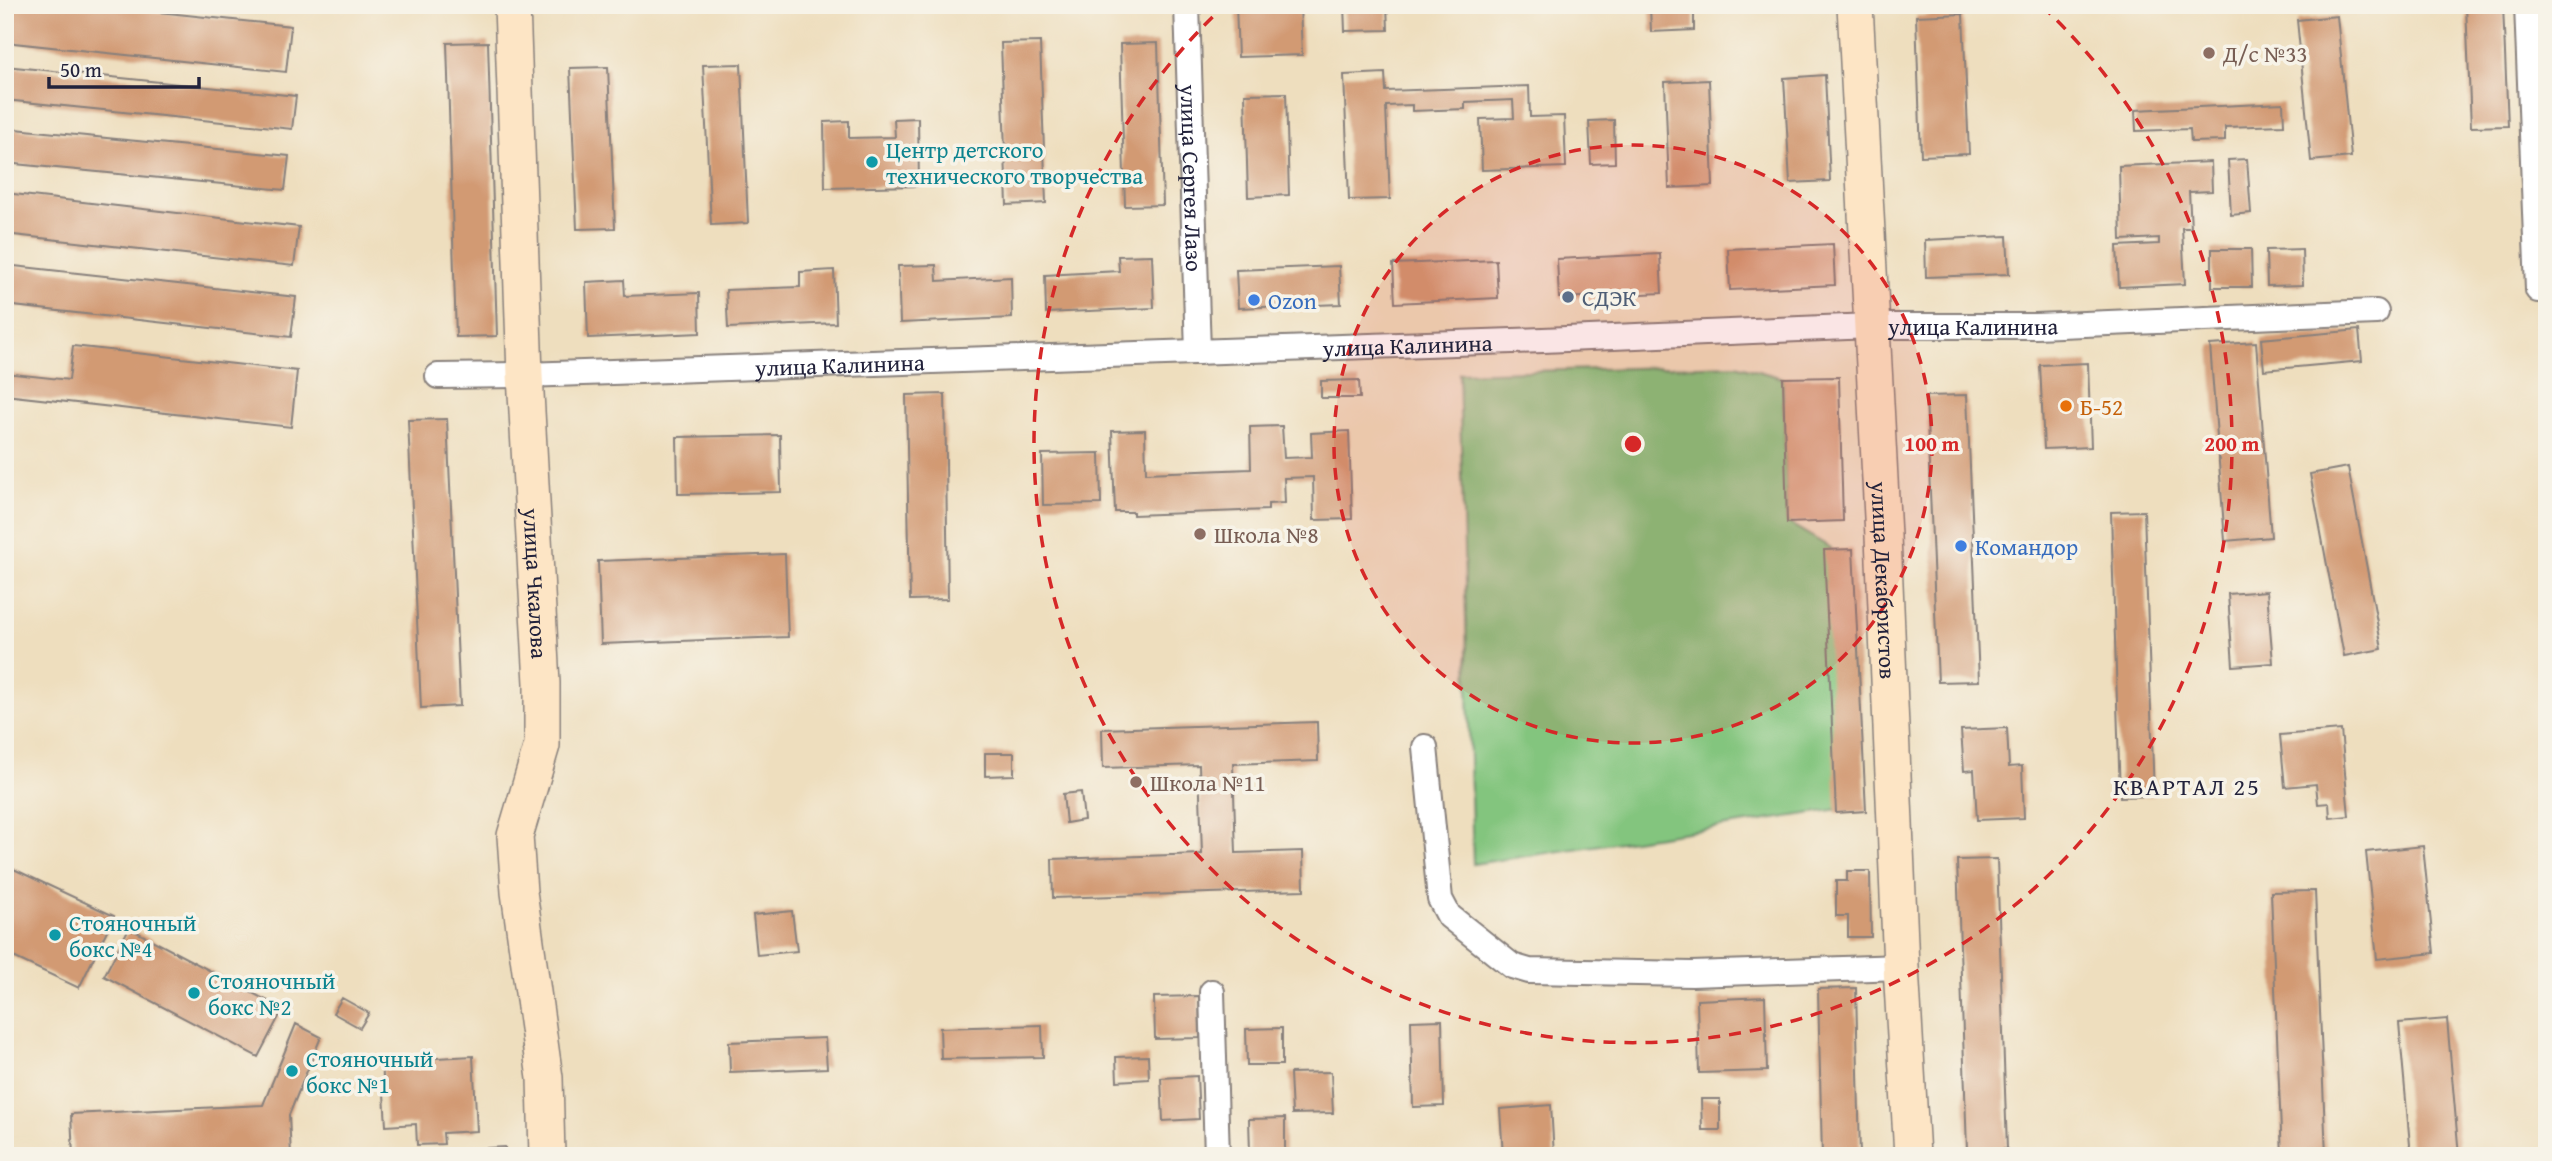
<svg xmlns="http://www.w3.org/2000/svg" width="2552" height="1161" viewBox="0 0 2552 1161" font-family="'Gentium Book Plus',serif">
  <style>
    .green { fill: #83c57e; stroke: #52745c; stroke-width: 2 }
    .building { fill: #d29a73 }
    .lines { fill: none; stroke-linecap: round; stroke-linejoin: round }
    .street-casing { stroke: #88807c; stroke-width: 28 }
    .secondary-casing { stroke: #88807c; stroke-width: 38 }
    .street { stroke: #fff; stroke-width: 24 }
    .secondary { stroke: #fde5c5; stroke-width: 35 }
    .ring { fill: none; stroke: #d62828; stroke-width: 3.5; stroke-dasharray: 12 9 }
    .education-dot { fill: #8d6e63; stroke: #f7f3e8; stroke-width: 2.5 }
    .culture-dot { fill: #0f9aa8; stroke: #f7f3e8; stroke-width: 2.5 }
    .service-dot { fill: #5c6f8a; stroke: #f7f3e8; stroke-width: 2.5 }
    .shop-dot { fill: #3f7fe0; stroke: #f7f3e8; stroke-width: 2.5 }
    .food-dot { fill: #e8710a; stroke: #f7f3e8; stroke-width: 2.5 }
    .labels { text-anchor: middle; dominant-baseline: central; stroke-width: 7; stroke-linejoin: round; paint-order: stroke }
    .education-label { font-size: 23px; fill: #785e54; stroke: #f7f3e8; text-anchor: start }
    .culture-label { font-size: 23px; fill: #0d838f; stroke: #f7f3e8; text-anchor: start }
    .street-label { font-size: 23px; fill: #22223b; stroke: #f7f3e8 }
    .service-label { font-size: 23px; fill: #4e5e75; stroke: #f7f3e8; text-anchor: start }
    .shop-label { font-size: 23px; fill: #366cbe; stroke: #f7f3e8; text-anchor: start }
    .food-label { font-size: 23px; fill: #c56008; stroke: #f7f3e8; text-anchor: start }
    .neighbourhood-label { font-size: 24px; letter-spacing: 2px; fill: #22223b; stroke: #f7f3e8 }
    .centre { fill: #d62828; stroke: #f7f3e8; stroke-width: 3.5 }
    .ring-label { font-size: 21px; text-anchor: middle; font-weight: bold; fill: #d62828; stroke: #f7f3e8; stroke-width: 7; stroke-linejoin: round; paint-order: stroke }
  </style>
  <rect width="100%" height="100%" fill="#f7f3e8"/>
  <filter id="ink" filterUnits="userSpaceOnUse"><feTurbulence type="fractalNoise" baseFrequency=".0143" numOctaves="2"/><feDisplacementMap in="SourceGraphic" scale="14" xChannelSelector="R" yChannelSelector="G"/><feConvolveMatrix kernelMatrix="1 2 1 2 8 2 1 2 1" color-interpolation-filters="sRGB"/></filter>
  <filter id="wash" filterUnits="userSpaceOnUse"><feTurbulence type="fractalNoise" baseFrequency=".00686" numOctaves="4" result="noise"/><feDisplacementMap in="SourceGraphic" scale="28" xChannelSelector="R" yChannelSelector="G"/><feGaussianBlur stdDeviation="1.57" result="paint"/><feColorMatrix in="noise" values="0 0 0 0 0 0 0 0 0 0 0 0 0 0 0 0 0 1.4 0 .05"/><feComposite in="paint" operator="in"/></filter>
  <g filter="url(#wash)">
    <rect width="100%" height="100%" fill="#eedebe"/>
    <path class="green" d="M 1736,365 L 1783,378 L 1787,522 L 1831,548 L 1840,809 L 1473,864 L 1459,373 Z"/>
    <g id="blocks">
      <path class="building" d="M 5,5 L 93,5 L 291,26 L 286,72 L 5,42 Z
        M 1236,5 L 1300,5 L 1302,55 L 1238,57 Z
        M 1344,5 L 1387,5 L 1388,30 L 1345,31 Z
        M 1650,5 L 1694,5 L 1694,30 L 1651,32 Z
        M 2466,5 L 2503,5 L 2508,126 L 2471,127 Z
        M 1963,14 L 1969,154 L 1921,156 L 1916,16 Z
        M 2337,16 L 2351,157 L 2311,161 L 2297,20 Z
        M 488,42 L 497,336 L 456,337 L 447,43 Z
        M 1040,42 L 1046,203 L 1007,205 L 1001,43 Z
        M 1158,43 L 1163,205 L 1125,206 L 1120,44 Z
        M 741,64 L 748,223 L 711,225 L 703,65 Z
        M 5,66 L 296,96 L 292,129 L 5,100 Z
        M 608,67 L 615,228 L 577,229 L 570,68 Z
        M 1385,73 L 1386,91 L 1529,86 L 1530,117 L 1564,116 L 1566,167 L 1482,170 L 1480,119 L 1514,118 L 1513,100 L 1465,102 L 1465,109 L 1412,111 L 1412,105 L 1386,106 L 1390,199 L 1349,200 L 1344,75 Z
        M 1825,75 L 1830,181 L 1790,183 L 1784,78 Z
        M 1709,80 L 1713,186 L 1669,188 L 1665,82 Z
        M 1286,93 L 1289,195 L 1248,197 L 1245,94 Z
        M 2283,103 L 2284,125 L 2225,127 L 2225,141 L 2191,142 L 2190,129 L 2136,131 L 2135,110 Z
        M 918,118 L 919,186 L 825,188 L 824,122 L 849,121 L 849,138 L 895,137 L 894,119 Z
        M 1614,120 L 1615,163 L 1591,164 L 1589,121 Z
        M 5,128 L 289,156 L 285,190 L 5,163 Z
        M 2247,159 L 2251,213 L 2231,215 L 2228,160 Z
        M 2211,162 L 2212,191 L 2189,192 L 2191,228 L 2182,228 L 2185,284 L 2119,287 L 2117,246 L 2159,244 L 2159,238 L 2121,240 L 2119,166 Z
        M 5,193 L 299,227 L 294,266 L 5,234 Z
        M 2007,236 L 2009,274 L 1926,277 L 1925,240 Z
        M 1833,244 L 1835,285 L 1730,290 L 1728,249 Z
        M 2212,249 L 2251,249 L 2252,287 L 2212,287 Z
        M 2302,249 L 2303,285 L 2267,286 L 2266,250 Z
        M 1660,254 L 1662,293 L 1559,298 L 1557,259 Z
        M 1152,255 L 1154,308 L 1046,313 L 1045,275 L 1119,271 L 1118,256 Z
        M 1496,260 L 1498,298 L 1395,303 L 1393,264 Z
        M 5,265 L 296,297 L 291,337 L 5,305 Z
        M 936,265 L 937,281 L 1011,277 L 1012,318 L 900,323 L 898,266 Z
        M 1339,266 L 1341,304 L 1238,308 L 1236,270 Z
        M 834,270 L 836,323 L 728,328 L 726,290 L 800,287 L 800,272 Z
        M 624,280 L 625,296 L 699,293 L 700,333 L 588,338 L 586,282 Z
        M 2359,330 L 2362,361 L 2264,370 L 2261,339 Z
        M 2256,342 L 2271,537 L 2225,541 L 2210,345 Z
        M 73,346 L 297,371 L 291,427 L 5,395 L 5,373 L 69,380 Z
        M 2088,363 L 2091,447 L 2044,449 L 2040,365 Z
        M 1839,377 L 1843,521 L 1787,523 L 1783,378 Z
        M 1359,380 L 1360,398 L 1321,398 L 1321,381 Z
        M 945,394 L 948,599 L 910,600 L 906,395 Z
        M 1967,395 L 1979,681 L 1938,682 L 1926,396 Z
        M 447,419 L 460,706 L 421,708 L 408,420 Z
        M 1282,426 L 1284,458 L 1312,457 L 1311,433 L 1349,431 L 1352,519 L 1314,520 L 1313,477 L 1284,478 L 1285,503 L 1268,504 L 1268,510 L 1133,515 L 1133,512 L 1115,512 L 1112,431 L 1145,430 L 1146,473 L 1251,469 L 1250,427 Z
        M 780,435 L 781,492 L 678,494 L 677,437 Z
        M 1100,453 L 1101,504 L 1043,505 L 1042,454 Z
        M 2348,467 L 2382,649 L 2344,656 L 2310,474 Z
        M 2144,511 L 2154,796 L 2120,797 L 2111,512 Z
        M 1853,549 L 1866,811 L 1836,813 L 1824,550 Z
        M 785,554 L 788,637 L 601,644 L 598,561 Z
        M 2267,591 L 2273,663 L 2233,666 L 2228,594 Z
        M 1317,722 L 1318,761 L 1233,764 L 1236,853 L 1303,851 L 1304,890 L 1053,898 L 1052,859 L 1202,854 L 1199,765 L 1103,768 L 1102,729 Z
        M 2007,728 L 2009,767 L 2022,766 L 2024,818 L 1977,820 L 1974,770 L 1964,771 L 1961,730 Z
        M 2341,730 L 2349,816 L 2330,818 L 2329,803 L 2318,804 L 2316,784 L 2285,787 L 2280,735 Z
        M 985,753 L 1014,753 L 1014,775 L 985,776 Z
        M 1081,792 L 1084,820 L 1066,823 L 1063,794 Z
        M 2423,846 L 2434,953 L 2377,959 L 2366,852 Z
        M 1997,859 L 2007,1149 L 1967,1150 L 1957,860 Z
        M 5,865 L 114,916 L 79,988 L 5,953 Z
        M 1847,871 L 1870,871 L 1871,937 L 1848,937 L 1848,916 L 1836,916 L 1836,881 L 1847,881 Z
        M 2315,891 L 2326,1156 L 2282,1156 L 2271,892 Z
        M 792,911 L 797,951 L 757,955 L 753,915 Z
        M 129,928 L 283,1009 L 258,1057 L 104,976 Z
        M 1856,988 L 1860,1156 L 1822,1156 L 1818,989 Z
        M 1199,996 L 1200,1038 L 1155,1039 L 1154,997 Z
        M 1765,997 L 1767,1071 L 1699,1073 L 1697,1000 Z
        M 342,998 L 369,1013 L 360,1028 L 333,1013 Z
        M 2447,1019 L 2459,1156 L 2411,1156 L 2399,1023 Z
        M 1442,1020 L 1444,1106 L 1413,1107 L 1411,1021 Z
        M 296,1024 L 321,1037 L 289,1115 L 291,1156 L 73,1156 L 71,1114 L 263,1105 Z
        M 1042,1025 L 1043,1057 L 941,1059 L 940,1028 Z
        M 1282,1028 L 1282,1065 L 1247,1065 L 1246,1029 Z
        M 825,1038 L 827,1068 L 730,1072 L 729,1042 Z
        M 473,1056 L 477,1131 L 443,1133 L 444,1144 L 417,1145 L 416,1124 L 386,1126 L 382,1061 Z
        M 1148,1056 L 1149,1079 L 1117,1081 L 1116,1057 Z
        M 1331,1072 L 1333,1113 L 1292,1114 L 1290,1073 Z
        M 1197,1076 L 1199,1119 L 1163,1121 L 1161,1078 Z
        M 1701,1099 L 1720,1099 L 1720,1130 L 1702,1130 Z
        M 1551,1105 L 1554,1156 L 1503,1156 L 1500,1109 Z
        M 1285,1118 L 1285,1151 L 1250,1152 L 1249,1119 Z
        M 505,1147 L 506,1156 L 393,1156 L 393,1153 Z"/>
    </g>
  </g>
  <g filter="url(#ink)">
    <use href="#blocks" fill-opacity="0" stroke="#88807c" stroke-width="2"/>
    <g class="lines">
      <defs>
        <g id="street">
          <path id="s1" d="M 1187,5 L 1198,352"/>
          <path d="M 2527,5 L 2538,290"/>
          <path id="s2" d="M 438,376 L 525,375 L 1543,340 L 1871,326 L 2036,326 L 2376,312"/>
          <path d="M 1425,747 L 1440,899 L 1449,916 L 1512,966 L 1529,971 L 1692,974 L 1901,967"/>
          <path d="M 1212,992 L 1217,1156"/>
        </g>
        <g id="secondary">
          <path id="s3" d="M 512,5 L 525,375 L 542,683 L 542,745 L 515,836 L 519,892 L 545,1078 L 547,1156"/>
          <path id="s4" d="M 1855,5 L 1883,536 L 1901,967 L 1912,1156"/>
        </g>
      </defs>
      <use href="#street" class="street-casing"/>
      <use href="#secondary" class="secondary-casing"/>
      <use href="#street" class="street"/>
      <use href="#secondary" class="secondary"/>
    </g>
  </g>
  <circle cx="1633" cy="444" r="299" fill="#d62828" fill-opacity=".12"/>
  <g class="ring">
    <circle cx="1633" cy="444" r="299"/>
    <path d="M2042 6A599 599 0 1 1 1224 6"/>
  </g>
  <g class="education-dot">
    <circle cx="2209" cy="53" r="7"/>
    <circle cx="1200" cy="534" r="7"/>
    <circle cx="1136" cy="782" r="7"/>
  </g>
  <g class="culture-dot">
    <circle cx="872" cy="162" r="7"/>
    <circle cx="55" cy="935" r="7"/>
    <circle cx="194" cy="993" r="7"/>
    <circle cx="292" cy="1071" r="7"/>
  </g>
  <circle class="service-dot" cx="1568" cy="297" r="7"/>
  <g class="shop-dot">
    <circle cx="1254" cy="300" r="7"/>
    <circle cx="1961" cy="546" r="7"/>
  </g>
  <circle class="food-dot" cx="2066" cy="406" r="7"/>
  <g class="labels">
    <g class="education-label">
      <text x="2223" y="53">Д/с №33</text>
      <text x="1214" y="534">Школа №8</text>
      <text x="1150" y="782">Школа №11</text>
    </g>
    <g class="culture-label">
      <text x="886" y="149">Центр детского<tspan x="886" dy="26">технического творчества</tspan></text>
      <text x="69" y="922">Стояночный<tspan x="69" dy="26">бокс №4</tspan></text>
      <text x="208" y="980">Стояночный<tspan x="208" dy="26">бокс №2</tspan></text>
      <text x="306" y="1058">Стояночный<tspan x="306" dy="26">бокс №1</tspan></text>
    </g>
    <g class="street-label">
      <text stroke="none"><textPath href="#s1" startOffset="173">улица Сергея Лазо</textPath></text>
      <text stroke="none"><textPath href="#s2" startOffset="1536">улица Калинина</textPath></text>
      <text stroke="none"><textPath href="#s2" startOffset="970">улица Калинина</textPath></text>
      <text stroke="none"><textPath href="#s2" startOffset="402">улица Калинина</textPath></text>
      <text stroke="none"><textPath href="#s4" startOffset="576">улица Декабристов</textPath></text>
      <text stroke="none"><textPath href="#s3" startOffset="579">улица Чкалова</textPath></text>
    </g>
    <g class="service-label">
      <text x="1582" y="297">СДЭК</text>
    </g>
    <g class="shop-label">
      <text x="1268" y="300">Ozon</text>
      <text x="1975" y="546">Командор</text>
    </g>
    <g class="food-label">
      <text x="2080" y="406">Б-52</text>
    </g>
    <g class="neighbourhood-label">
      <text x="2187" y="786">КВАРТАЛ 25</text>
    </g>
  </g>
  <circle cx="1633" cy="444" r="10" class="centre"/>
  <g class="ring-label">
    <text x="1932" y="451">100 m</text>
    <text x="2232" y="451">200 m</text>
  </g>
  <rect width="2552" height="1161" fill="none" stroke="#f7f3e8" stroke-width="28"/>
  <path d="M49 77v10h150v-10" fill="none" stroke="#22223b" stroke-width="3.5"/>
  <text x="60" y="77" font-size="21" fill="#22223b" stroke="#f7f3e8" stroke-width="5" paint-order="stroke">50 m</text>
</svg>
